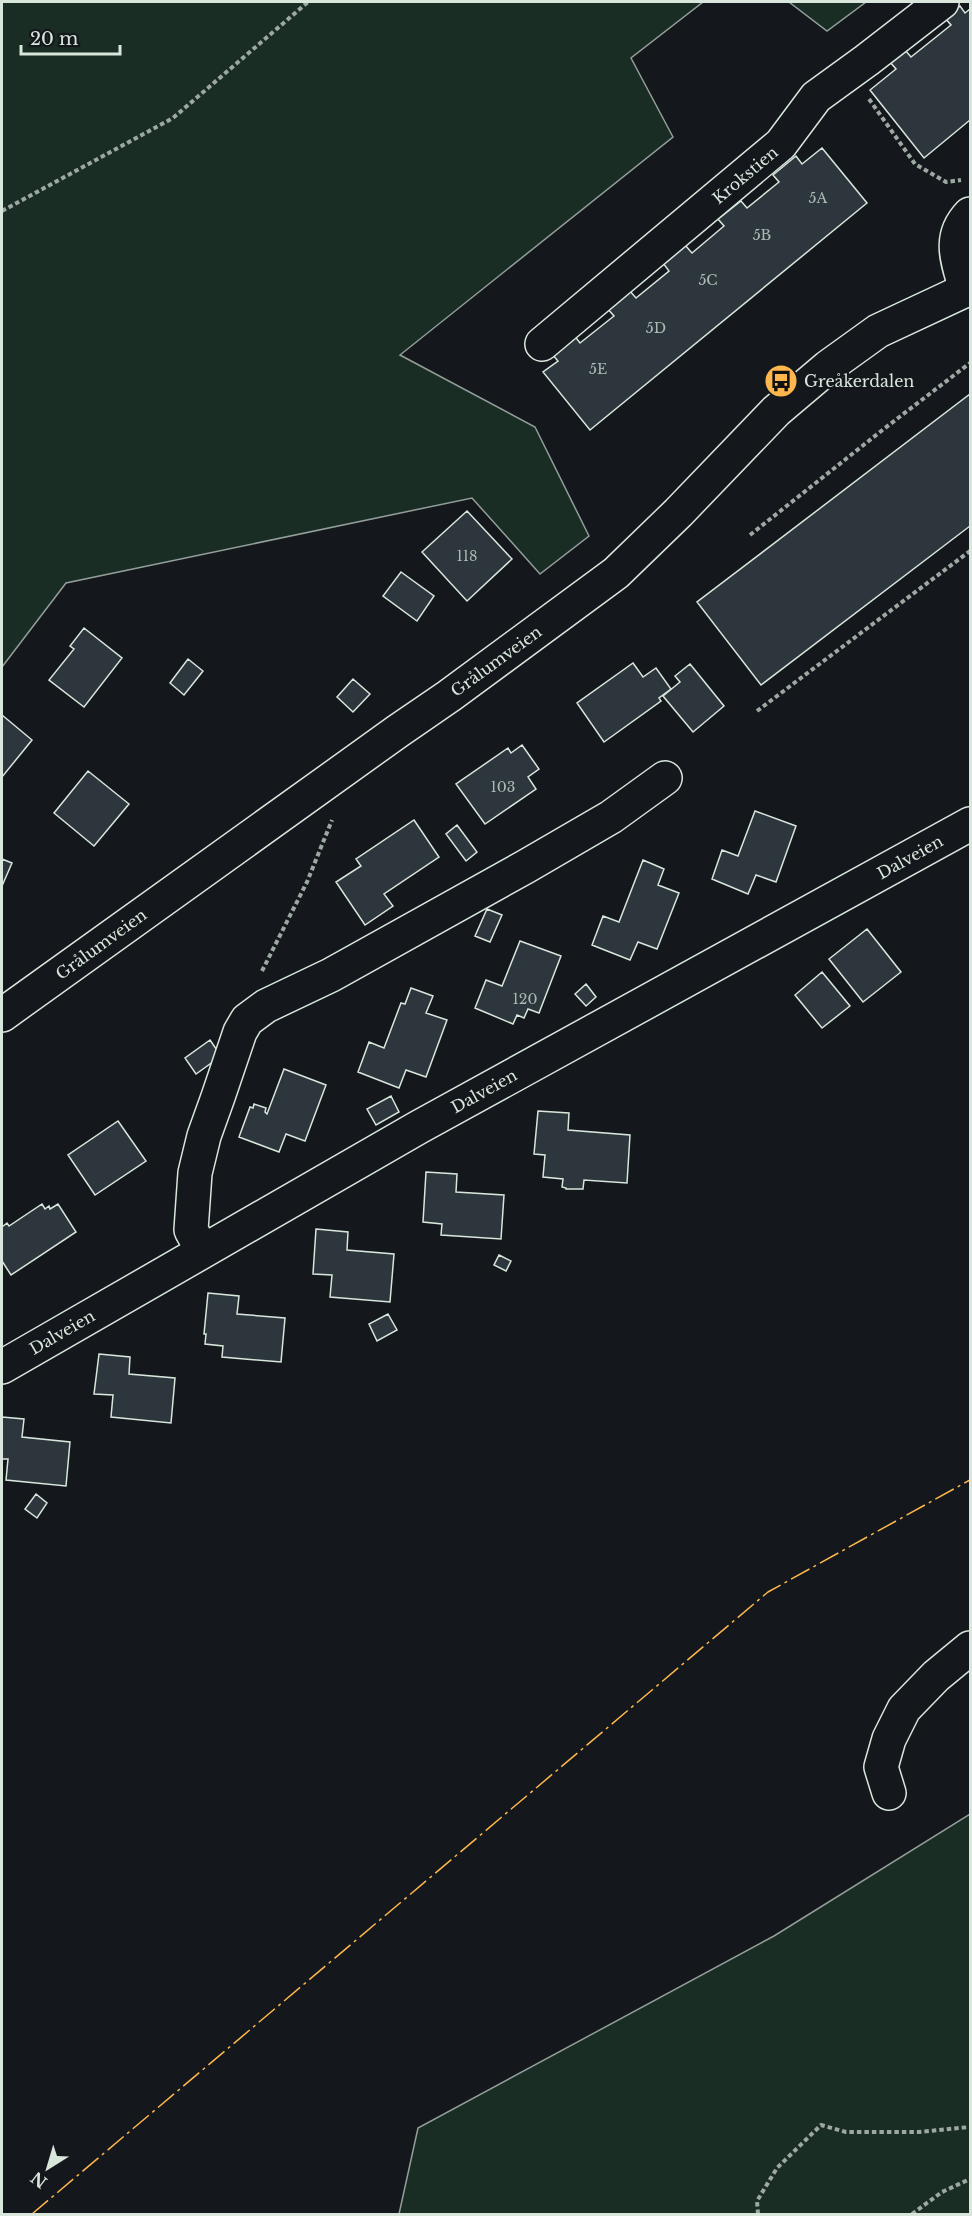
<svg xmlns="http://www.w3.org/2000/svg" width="972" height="2216" viewBox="0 0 972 2216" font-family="'Libre Baskerville',serif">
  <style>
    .green { fill: #1a2d24; stroke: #939e99; stroke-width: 1.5 }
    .building { fill: #2c363c; stroke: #d8e6dc; stroke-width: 1.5 }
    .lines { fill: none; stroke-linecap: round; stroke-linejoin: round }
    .minor-casing { stroke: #d8e6dc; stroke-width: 36 }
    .major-casing { stroke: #d8e6dc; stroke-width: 36 }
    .path { stroke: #9da8a2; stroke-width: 4; stroke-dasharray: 4.5 3; stroke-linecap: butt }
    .minor { stroke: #14181c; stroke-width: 33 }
    .major { stroke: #14181c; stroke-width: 33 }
    .power { stroke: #ffb74d; stroke-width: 1.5; stroke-dasharray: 21 4.5 3 4.5; stroke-linecap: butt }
    .labels { text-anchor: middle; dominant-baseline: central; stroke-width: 4.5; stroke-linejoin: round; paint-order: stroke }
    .number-label { font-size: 14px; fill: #adbab4 }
    .street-label { font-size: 16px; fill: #d8e6dc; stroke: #14181c }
    .poi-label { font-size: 16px; fill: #d8e6dc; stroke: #14181c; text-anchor: start }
  </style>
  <rect width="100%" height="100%" fill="#14181c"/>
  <path class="green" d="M 2,2 L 703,2 L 631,58 L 673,137 L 400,355 L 535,427 L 589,536 L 540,574 L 472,498 L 66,583 L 2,667 Z
    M 789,2 L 866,2 L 827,31 Z
    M 970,1814 L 970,2214 L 399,2214 L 418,2128 L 774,1936 Z"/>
  <path class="building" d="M 960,6 L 965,13 L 970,9 L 970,120 L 924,158 L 870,90 L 896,69 L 890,62 L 905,50 L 911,57 L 951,25 L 945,18 Z
    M 822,148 L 867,203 L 590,430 L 543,372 L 558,361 L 552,354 L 574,335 L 580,343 L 614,316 L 607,308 L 629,290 L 636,298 L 669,271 L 663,263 L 685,245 L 692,253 L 724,226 L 718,219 L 741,201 L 747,208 L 779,182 L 773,175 L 796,156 L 802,164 Z
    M 970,394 L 970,526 L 761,685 L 697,602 Z
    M 467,511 L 512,559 L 467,601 L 422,552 Z
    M 401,572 L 434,596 L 417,621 L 383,596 Z
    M 84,628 L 122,658 L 84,707 L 49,680 L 74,649 L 70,646 Z
    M 188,659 L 203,671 L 184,695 L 170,683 Z
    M 633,663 L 643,677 L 656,668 L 671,689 L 659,698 L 661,701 L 604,742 L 577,703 Z
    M 690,664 L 724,706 L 693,732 L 663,696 L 680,682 L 675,676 Z
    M 353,679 L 370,694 L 353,712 L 337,697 Z
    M 2,715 L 32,740 L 2,777 Z
    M 522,745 L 539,769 L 528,777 L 536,789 L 485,824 L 456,784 L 508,748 L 511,753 Z
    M 88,771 L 129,804 L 94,846 L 54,813 Z
    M 755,811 L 796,826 L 776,882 L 756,875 L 748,894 L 712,879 L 722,850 L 738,856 Z
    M 414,820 L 439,857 L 384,894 L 393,906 L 365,925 L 336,882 L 361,866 L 356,859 Z
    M 457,825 L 477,852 L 466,861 L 446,834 Z
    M 2,859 L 12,863 L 2,886 Z
    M 643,860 L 664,869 L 658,885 L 679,893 L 657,949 L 638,942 L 630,960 L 592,945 L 603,916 L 619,922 Z
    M 487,909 L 502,915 L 490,942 L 475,936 Z
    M 867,929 L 901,972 L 863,1002 L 829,959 Z
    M 520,941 L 561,956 L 539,1013 L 528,1009 L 524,1018 L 517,1015 L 513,1024 L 475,1008 L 486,980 L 502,986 Z
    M 822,972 L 850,1006 L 822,1028 L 795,995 Z
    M 586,984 L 596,997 L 586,1006 L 575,994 Z
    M 411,988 L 433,996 L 426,1013 L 447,1020 L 426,1077 L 406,1070 L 399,1088 L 358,1072 L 369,1042 L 384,1048 L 401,1003 L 405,1004 Z
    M 210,1040 L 221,1056 L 196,1074 L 185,1058 Z
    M 284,1069 L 326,1085 L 305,1141 L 286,1134 L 279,1152 L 239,1137 L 250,1107 L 253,1108 L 254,1104 L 266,1108 L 265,1112 L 267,1114 Z
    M 391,1096 L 399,1112 L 376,1125 L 367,1109 Z
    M 538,1111 L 569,1113 L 568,1130 L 630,1135 L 627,1183 L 584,1180 L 583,1189 L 566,1189 L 566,1188 L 562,1187 L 563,1179 L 543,1177 L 545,1155 L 534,1154 Z
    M 118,1121 L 146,1161 L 95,1195 L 68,1155 Z
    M 426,1172 L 457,1174 L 456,1192 L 504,1195 L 501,1239 L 441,1235 L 442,1224 L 423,1222 Z
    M 42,1204 L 45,1209 L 49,1206 L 50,1209 L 58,1204 L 76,1232 L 11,1275 L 2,1261 L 2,1227 L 7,1223 L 9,1226 Z
    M 316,1229 L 348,1232 L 347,1250 L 394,1254 L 390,1302 L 330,1297 L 332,1275 L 313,1274 Z
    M 499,1255 L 511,1261 L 506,1271 L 494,1265 Z
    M 208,1293 L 239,1296 L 237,1314 L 285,1318 L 281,1362 L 222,1357 L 223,1346 L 205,1344 L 206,1334 L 204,1334 Z
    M 388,1314 L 397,1330 L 377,1341 L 369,1324 Z
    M 99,1354 L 130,1357 L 129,1374 L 175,1378 L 171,1423 L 111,1417 L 113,1395 L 94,1394 Z
    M 2,1417 L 24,1419 L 22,1437 L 70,1442 L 66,1486 L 6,1480 L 8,1459 L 2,1459 Z
    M 36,1494 L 47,1503 L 37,1518 L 25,1509 Z"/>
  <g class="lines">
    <defs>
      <path id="minor" d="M 966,290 C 958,261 947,238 970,214
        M 542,344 L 781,144 L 816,97 L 867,60 L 942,2
        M 202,1250 L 191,1230 L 195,1173 L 204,1136 L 218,1097 L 240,1032 L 247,1020 L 266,1006 L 331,975 L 525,867 L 611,817 L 665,778
        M 2,1367 L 419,1127 L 970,824
        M 889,1793 L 881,1767 L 889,1739 L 904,1709 L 936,1676 L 970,1648"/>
      <path id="major" d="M 2,1015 L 398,731 L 449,696 L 616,573 L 678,513 L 776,411 L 828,367 L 878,331 L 970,288"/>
    </defs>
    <use href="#minor" class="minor-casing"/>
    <use href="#major" class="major-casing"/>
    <path class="path" d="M 869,99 L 915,164 L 946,182 L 961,180
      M 2,211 L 173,118 L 308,2
      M 750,535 L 885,428 L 970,363
      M 757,711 L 970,551
      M 262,971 L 307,882 L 332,820
      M 758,2214 L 757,2201 L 777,2168 L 821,2125 L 846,2132 L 918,2132 L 970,2127
      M 912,2214 L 942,2192 L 970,2179"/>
    <use href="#minor" class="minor"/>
    <use href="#major" class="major"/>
    <path class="power" d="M 32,2214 L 768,1592 L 970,1480"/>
  </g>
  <defs>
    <symbol id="bus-disc" viewBox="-11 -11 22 22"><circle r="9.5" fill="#ffb74d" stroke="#14181c"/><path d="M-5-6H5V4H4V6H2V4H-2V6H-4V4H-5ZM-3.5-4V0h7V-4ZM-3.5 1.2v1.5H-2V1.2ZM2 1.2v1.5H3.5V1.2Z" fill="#111"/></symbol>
  </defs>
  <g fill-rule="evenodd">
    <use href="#bus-disc" x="762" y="362" width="38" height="38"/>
  </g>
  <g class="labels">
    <g class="number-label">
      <text x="818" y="198">5A</text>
      <text x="762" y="235">5B</text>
      <text x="708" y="280">5C</text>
      <text x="656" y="328">5D</text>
      <text x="598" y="369">5E</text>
      <text x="467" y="556">118</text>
      <text x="503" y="787">103</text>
      <text x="525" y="999">120</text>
    </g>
    <g class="street-label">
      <text transform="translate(745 175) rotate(-40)">Krokstien</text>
      <text transform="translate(496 661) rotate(-36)">Grålumveien</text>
      <text transform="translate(910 857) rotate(-29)">Dalveien</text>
      <text transform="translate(101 944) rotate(-36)">Grålumveien</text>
      <text transform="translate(484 1091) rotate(-29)">Dalveien</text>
      <text transform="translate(62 1332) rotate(-30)">Dalveien</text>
    </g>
    <g class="poi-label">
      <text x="804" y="381">Greåkerdalen</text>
    </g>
  </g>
  <rect width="972" height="2216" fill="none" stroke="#d8e6dc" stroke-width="6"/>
  <g transform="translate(48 2168) rotate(217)" stroke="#14181c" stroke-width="4.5" paint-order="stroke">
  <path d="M0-4.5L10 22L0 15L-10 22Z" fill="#d8e6dc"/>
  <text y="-9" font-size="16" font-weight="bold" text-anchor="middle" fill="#d8e6dc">N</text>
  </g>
  <path d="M21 45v9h99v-9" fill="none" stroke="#d8e6dc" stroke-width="3"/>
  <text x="30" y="45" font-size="18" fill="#d8e6dc" stroke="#14181c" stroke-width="4.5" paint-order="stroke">20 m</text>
</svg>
